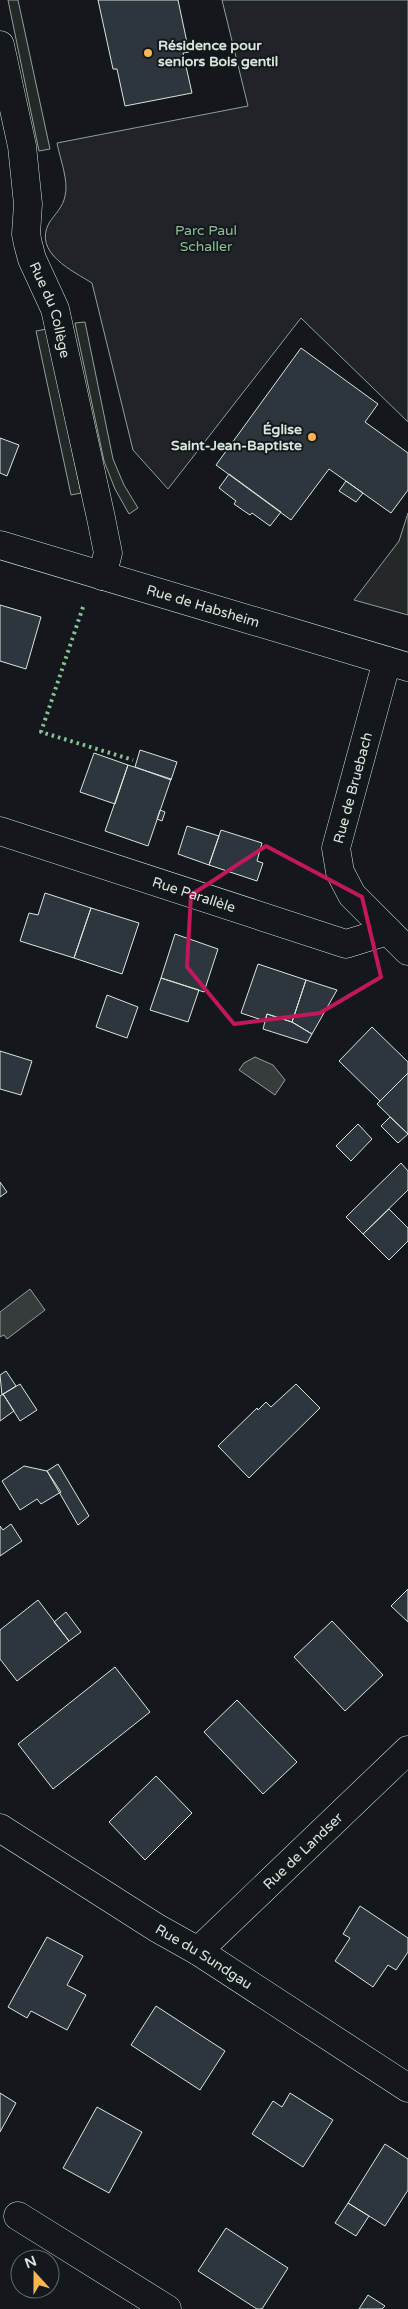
<svg xmlns="http://www.w3.org/2000/svg" width="408" height="2309" viewBox="0 0 408 2309" font-family="'Varela Round',sans-serif">
  <style>
    .green { fill: #202428; stroke: #939e99 }
    .parking { fill: #24282b; stroke: #939e99 }
    .water { fill: #363b3e; stroke: #939e99 }
    .building { fill: #2c363c; stroke: #d8e6dc }
    .lines { fill: none; stroke-linecap: round; stroke-linejoin: round }
    .minor-casing { stroke: #d8e6dc; stroke-width: 29 }
    .minor { stroke: #14181c; stroke-width: 28 }
    .hedge { stroke: #8ac095; stroke-width: 4; stroke-dasharray: 2.5 4; stroke-linecap: butt }
    .marked { fill: none; stroke: #c2185b; stroke-width: 4; stroke-linejoin: round }
    .poi-dot { fill: #ffb74d; stroke: #14181c; stroke-width: 2 }
    .labels { text-anchor: middle; dominant-baseline: central; stroke-width: 4; stroke-linejoin: round; paint-order: stroke }
    .poi-label { font-size: 14px; font-weight: bold; fill: #d8e6dc; stroke: #14181c; text-anchor: start }
    .park-label { font-size: 14px; fill: #8ac095; stroke: #14181c }
    .street-label { font-size: 14px; fill: #d8e6dc; stroke: #14181c }
  </style>
  <rect width="100%" height="100%" fill="#14181c"/>
  <path class="green" d="M 222,0 L 408,0 L 408,422 L 301,318 L 168,489 L 133,450 L 92,283 C 73,271 33,253 49,223 C 55,214 63,207 65,196 C 69,181 60,159 57,143 L 248,106 Z"/>
  <path class="parking" d="M 8,0 L 18,0 L 50,149 L 39,151 Z
    M 85,322 L 113,459 L 124,485 L 138,508 L 129,514 L 115,489 L 104,461 L 75,323 Z
    M 47,329 L 81,493 L 71,495 L 36,331 Z
    M 408,513 L 408,615 L 354,600 L 399,541 Z"/>
  <path class="water" d="M 255,1057 L 273,1065 L 285,1080 L 275,1095 L 239,1070 L 244,1063 Z
    M 30,1289 L 45,1310 L 7,1339 L 4,1335 L 0,1337 L 0,1312 Z"/>
  <path class="building" d="M 98,0 L 178,0 L 189,52 L 183,53 L 192,93 L 125,106 L 117,69 L 113,69 Z
    M 301,348 L 378,404 L 365,422 L 408,453 L 408,490 L 391,513 L 329,469 L 291,520 L 216,465 Z
    M 0,438 L 19,445 L 7,476 L 0,473 Z
    M 229,474 L 281,512 L 270,526 L 252,513 L 250,515 L 234,504 L 236,501 L 219,488 Z
    M 346,481 L 363,493 L 356,502 L 339,491 Z
    M 0,605 L 41,617 L 26,669 L 0,661 Z
    M 140,750 L 177,762 L 171,780 L 135,767 Z
    M 94,753 L 128,765 L 115,804 L 80,792 Z
    M 128,765 L 171,779 L 148,846 L 105,831 Z
    M 160,810 L 165,812 L 162,821 L 157,819 Z
    M 187,826 L 219,836 L 209,865 L 178,854 Z
    M 221,830 L 262,843 L 257,861 L 263,863 L 257,881 L 209,865 Z
    M 45,893 L 91,908 L 74,958 L 20,941 L 29,913 L 38,915 Z
    M 91,908 L 139,923 L 122,974 L 74,958 Z
    M 175,934 L 218,949 L 204,992 L 161,978 Z
    M 258,964 L 306,980 L 292,1022 L 267,1014 L 265,1021 L 241,1013 Z
    M 161,978 L 199,990 L 188,1022 L 150,1010 Z
    M 306,980 L 337,990 L 312,1034 L 292,1022 Z
    M 107,995 L 138,1007 L 127,1038 L 96,1027 Z
    M 267,1014 L 292,1022 L 312,1034 L 307,1043 L 263,1029 Z
    M 372,1027 L 408,1062 L 408,1073 L 380,1101 L 339,1061 Z
    M 0,1051 L 32,1061 L 21,1095 L 0,1089 Z
    M 408,1073 L 408,1134 L 377,1104 Z
    M 390,1117 L 408,1134 L 398,1143 L 381,1126 Z
    M 358,1124 L 372,1139 L 351,1161 L 336,1146 Z
    M 401,1163 L 408,1171 L 408,1190 L 363,1234 L 346,1217 Z
    M 0,1182 L 7,1192 L 0,1197 Z
    M 389,1209 L 408,1228 L 408,1241 L 389,1260 L 363,1234 Z
    M 6,1371 L 16,1386 L 2,1395 L 0,1375 Z
    M 20,1384 L 37,1410 L 20,1421 L 3,1394 Z
    M 296,1384 L 320,1408 L 249,1478 L 218,1446 L 257,1408 L 258,1410 L 266,1402 L 271,1407 Z
    M 3,1394 L 14,1411 L 0,1421 L 0,1396 Z
    M 58,1464 L 89,1516 L 78,1525 L 47,1471 Z
    M 24,1466 L 47,1471 L 61,1492 L 41,1504 L 37,1499 L 20,1510 L 2,1481 Z
    M 11,1524 L 22,1541 L 0,1556 L 0,1526 L 3,1530 Z
    M 408,1589 L 408,1622 L 391,1606 Z
    M 38,1600 L 69,1641 L 17,1681 L 0,1659 L 0,1630 Z
    M 66,1612 L 81,1632 L 69,1641 L 54,1622 Z
    M 332,1621 L 383,1675 L 345,1711 L 294,1657 Z
    M 115,1667 L 150,1712 L 53,1789 L 18,1744 Z
    M 237,1700 L 297,1762 L 263,1794 L 204,1732 Z
    M 156,1776 L 192,1813 L 145,1860 L 109,1822 Z
    M 360,1906 L 408,1938 L 408,1952 L 396,1970 L 388,1965 L 373,1987 L 335,1961 L 350,1938 L 343,1934 Z
    M 47,1937 L 83,1956 L 67,1985 L 86,1995 L 67,2030 L 31,2011 L 27,2018 L 8,2007 Z
    M 156,2006 L 225,2051 L 200,2090 L 131,2045 Z
    M 0,2093 L 16,2103 L 0,2132 Z
    M 290,2093 L 333,2120 L 303,2167 L 252,2134 L 273,2101 L 282,2107 Z
    M 97,2107 L 142,2132 L 109,2193 L 63,2168 Z
    M 385,2144 L 408,2159 L 408,2190 L 385,2226 L 348,2203 Z
    M 348,2203 L 369,2216 L 356,2236 L 335,2223 Z
    M 226,2228 L 288,2268 L 262,2309 L 257,2309 L 198,2271 Z
    M 368,2295 L 385,2306 L 382,2309 L 359,2309 Z"/>
  <g class="lines">
    <defs>
      <g id="minor">
        <path id="s1" d="M 0,45 L 22,146 L 28,204 L 26,234 L 28,244 L 32,259 L 55,309 L 101,518 L 108,553 L 102,576"/>
        <path id="s2" d="M 0,545 L 408,667"/>
        <path d="M 387,661 L 336,848 L 340,872 L 352,895 L 408,951"/>
        <path id="s3" d="M 0,831 L 346,944 L 388,931"/>
        <path id="s4" d="M 0,1828 L 157,1928 L 198,1951 L 408,2088"/>
        <path id="s5" d="M 198,1951 L 408,1750"/>
        <path d="M 18,2216 L 167,2309"/>
      </g>
    </defs>
    <use href="#minor" class="minor-casing"/>
    <use href="#minor" class="minor"/>
    <path class="hedge" d="M 83,607 L 41,732 L 133,760"/>
  </g>
  <path class="marked" d="M 266,846 L 362,897 L 381,977 L 320,1013 L 234,1024 L 187,967 L 191,895 Z"/>
  <g class="poi-dot">
    <circle cx="148" cy="53" r="5"/>
    <circle cx="312" cy="437" r="5"/>
  </g>
  <g class="labels">
    <g class="poi-label">
      <text x="158" y="45">Résidence pour<tspan x="158" dy="16">seniors Bois gentil</tspan></text>
      <text x="302" y="429" text-anchor="end">Église<tspan x="302" dy="16">Saint-Jean-Baptiste</tspan></text>
    </g>
    <g class="park-label">
      <text x="206" y="230">Parc Paul<tspan x="206" dy="16">Schaller</tspan></text>
    </g>
    <g class="street-label">
      <text stroke="none"><textPath href="#s1" startOffset="272">Rue du Collège</textPath></text>
      <text stroke="none"><textPath href="#s2" startOffset="212">Rue de Habsheim</textPath></text>
      <text transform="translate(353 788) rotate(-75)">Rue de Bruebach</text>
      <text stroke="none"><textPath href="#s3" startOffset="204">Rue Parallèle</textPath></text>
      <text stroke="none"><textPath href="#s5" startOffset="145">Rue de Landser</textPath></text>
      <text stroke="none"><textPath href="#s4" startOffset="241">Rue du Sundgau</textPath></text>
    </g>
  </g>
  <g transform="translate(35 2274) rotate(339)"><circle r="24" fill="#14181c" stroke="#626a69"/>
  <path d="M0-4L9 19L0 12L-9 19Z" fill="#ffb74d"/>
  <text y="-8" font-size="14" font-weight="bold" text-anchor="middle" fill="#d8e6dc">N</text>
  </g>
</svg>
